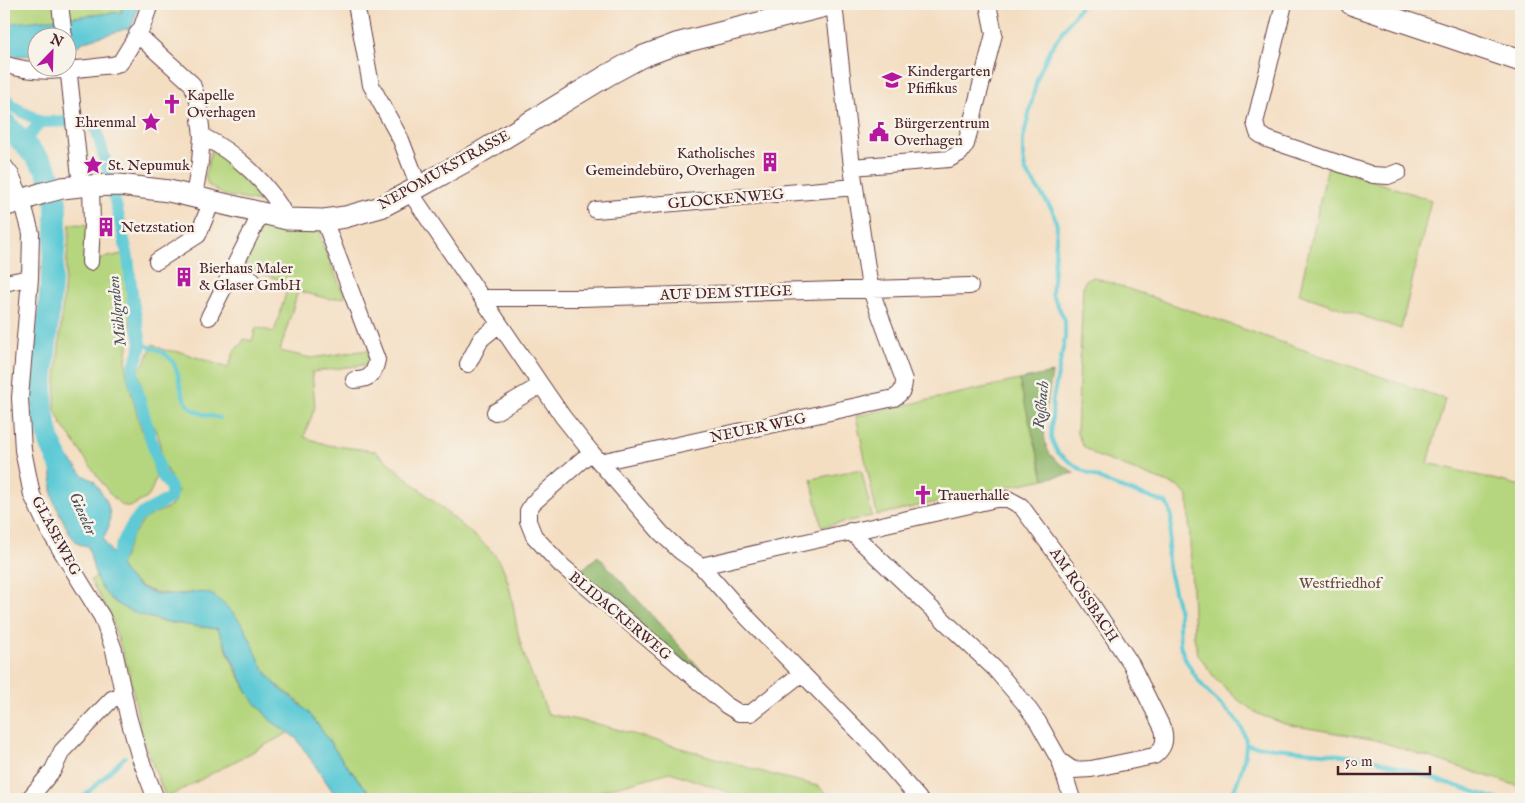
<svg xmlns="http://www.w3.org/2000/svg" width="1525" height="803" viewBox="0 0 1525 803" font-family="'IM FELL English',serif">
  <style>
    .green { fill: #b5d67e; stroke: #807a54 }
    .forest { fill: #90b76d; stroke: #6d6b4c }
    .water { fill: #5ecad6; stroke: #547480 }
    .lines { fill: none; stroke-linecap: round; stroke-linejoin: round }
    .stream { stroke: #5ecad6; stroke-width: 4 }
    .canal { stroke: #5ecad6; stroke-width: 12 }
    .river { stroke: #5ecad6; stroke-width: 22 }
    .minor-casing { stroke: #643c42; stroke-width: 18 }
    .major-casing { stroke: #643c42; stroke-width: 23 }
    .minor { stroke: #fff; stroke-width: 16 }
    .major { stroke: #fff; stroke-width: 21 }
    .labels { text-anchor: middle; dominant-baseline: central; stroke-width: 5; stroke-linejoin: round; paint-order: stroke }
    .poi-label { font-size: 15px; fill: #4a1f2b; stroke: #f7f3e8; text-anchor: start }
    .street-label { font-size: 15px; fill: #4a1f2b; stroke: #f7f3e8 }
    .park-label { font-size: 15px; fill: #654d40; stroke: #f7f3e8 }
    .water-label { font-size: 16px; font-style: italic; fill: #50525e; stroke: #f7f3e8 }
  </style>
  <rect width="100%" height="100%" fill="#f7f3e8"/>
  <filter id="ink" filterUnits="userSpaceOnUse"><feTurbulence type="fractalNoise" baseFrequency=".02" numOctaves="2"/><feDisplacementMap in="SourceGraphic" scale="10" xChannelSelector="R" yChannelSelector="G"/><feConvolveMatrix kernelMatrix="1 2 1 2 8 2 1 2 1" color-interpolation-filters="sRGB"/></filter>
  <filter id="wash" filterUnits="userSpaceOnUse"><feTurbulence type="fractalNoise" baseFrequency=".0096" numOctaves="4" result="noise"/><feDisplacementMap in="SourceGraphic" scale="20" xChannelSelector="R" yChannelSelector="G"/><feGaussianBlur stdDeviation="1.12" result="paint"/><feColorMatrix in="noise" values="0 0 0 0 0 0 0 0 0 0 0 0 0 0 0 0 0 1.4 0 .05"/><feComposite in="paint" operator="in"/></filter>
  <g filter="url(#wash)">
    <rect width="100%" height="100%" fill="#f4dec2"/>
    <path class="green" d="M 4,4 L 121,4 L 122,12 L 4,25 Z
      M 212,148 L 222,153 L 265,196 L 264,203 L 224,195 L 208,185 L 205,176 Z
      M 1328,166 L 1431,200 L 1401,329 L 1299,294 Z
      M 70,224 L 98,225 L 98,259 L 122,254 L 126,271 L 126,286 L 131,324 L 126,361 L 127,376 L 139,422 L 148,446 L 156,478 L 150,494 L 147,498 L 130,507 L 121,505 L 110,494 L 62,425 L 55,410 L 56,380 Z
      M 267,226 L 298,231 L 320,231 L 321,240 L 345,297 L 329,299 L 298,291 L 280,351 L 311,358 L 368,350 L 370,364 L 312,372 L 315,407 L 304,437 L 328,445 L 375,451 L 491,550 C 495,555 499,560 502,566 C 513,588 514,622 521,645 C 528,670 539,690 548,714 L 602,725 L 777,776 L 818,786 L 832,799 L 748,799 L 670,772 L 572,799 L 375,799 L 347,766 L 299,702 L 272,681 L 257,658 L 244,627 L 206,593 C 196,592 187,594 178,594 C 153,594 133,588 120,566 L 132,536 L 143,521 L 151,515 L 170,507 L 176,500 L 178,491 L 163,463 L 158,435 L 150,420 L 138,371 L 146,360 L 153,344 L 164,350 L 181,352 L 228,368 L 235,349 L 241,345 L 244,339 L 252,341 L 256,327 L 274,332 L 288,287 L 287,283 L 243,266 L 260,229 Z
      M 1094,277 L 1445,399 L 1428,463 L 1521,486 L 1521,787 L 1376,740 L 1285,724 L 1258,714 L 1237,699 L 1214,677 L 1198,654 L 1194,637 L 1188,497 L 1179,487 L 1097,456 L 1083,446 L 1077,433 L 1083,286 L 1086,279 Z
      M 1019,380 L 1044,479 L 877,515 L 856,416 Z
      M 861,469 L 872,516 L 822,527 L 811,479 Z
      M 97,577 L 103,590 L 159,621 L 218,629 C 237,673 247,704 288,733 L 166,798 L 143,740 L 129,673 L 110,614 L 90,580 Z"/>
    <path class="forest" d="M 1052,373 C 1049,395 1037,435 1050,454 C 1056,462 1066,467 1075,473 L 1044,479 L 1019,380 Z
      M 598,556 L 716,686 L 660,642 L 579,572 Z"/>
    <path class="water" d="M 121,4 L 139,4 L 132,27 L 85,41 L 77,46 L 68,49 L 68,38 L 38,38 L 37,55 L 16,56 L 4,52 L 4,24 L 122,12 Z
      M 50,442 L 57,444 L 83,475 L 94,481 L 107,502 L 110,514 L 109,526 L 103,539 C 125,575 136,600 184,594 C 194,593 205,590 214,596 C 222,602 238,617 243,626 C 254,643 257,662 271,679 C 280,691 297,700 308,712 C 323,729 333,749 348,767 C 356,778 366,788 375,799 L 338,799 L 296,738 L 271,721 L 249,695 L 218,629 C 183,624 125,621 103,590 C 94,578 92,560 88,546 L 78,544 L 70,534 L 55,504 L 52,493 L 52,475 L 46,448 Z"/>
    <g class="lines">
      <path class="stream" d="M 1082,4 L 1049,51 L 1037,79 L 1023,139 L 1023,156 L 1025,170 L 1053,211 L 1057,226 L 1052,294 L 1065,320 L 1065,338 L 1053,399 L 1051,438 L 1058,453 L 1080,469 L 1113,485 L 1166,503 C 1176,515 1169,535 1168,550 C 1166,569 1174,588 1178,606 C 1180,620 1178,635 1181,648 C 1186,664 1196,678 1206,690 C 1221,707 1245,720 1246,744 C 1246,760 1237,785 1230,799
        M 141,343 C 152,348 165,351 172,361 C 183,376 176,398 194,410 C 201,415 212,416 220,418
        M 4,410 L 9,417
        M 32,414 L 43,413
        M 1246,745 L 1360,757 L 1376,760 L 1497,799
        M 81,799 L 125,757"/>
      <path class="canal" d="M 4,96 L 12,106 L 41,122
        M 21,141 L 31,133 L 41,122 L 78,121 L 91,123 L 97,132 L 108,170 L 128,257 L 133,302 L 141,343 L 139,354 L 134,365 L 133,376 L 161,474 L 171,488 L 171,497 C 162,504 152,507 143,513 C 127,524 117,558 110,576"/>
      <path class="river" d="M 4,122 L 45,167 L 52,183 L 56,203 L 56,230 L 42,387 L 43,413 L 50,442 L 62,469"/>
    </g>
  </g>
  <g filter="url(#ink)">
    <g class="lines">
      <defs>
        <path id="minor" d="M 60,4 L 64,38
          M 356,4 L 371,85 L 401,140 L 419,187
          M 1284,4 L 1255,123 L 1258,133 L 1267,139 L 1373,175 L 1388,176 L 1398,172
          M 137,34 L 192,84 L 198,101 L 202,136 L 200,162 L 194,196
          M 4,64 C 38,76 76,69 112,65 L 120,63 L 142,27 L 150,4
          M 68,66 L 81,186
          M 202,136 C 236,153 270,184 287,219
          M 4,166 L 11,175 L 22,200 L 31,233 L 30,278 L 20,398 L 23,450 L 32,495 L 48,529 L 102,617 L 114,650 L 128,716 L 139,755 L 156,799
          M 852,167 L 949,159 L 960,153 L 966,144 L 994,34 L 988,4
          M 410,192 L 541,385 L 563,417 L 591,452 L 661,533 L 680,551 L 701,566 L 739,609 L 873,746 L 919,799
          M 596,210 L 855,187
          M 324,220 L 377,360 C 374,375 369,380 354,380
          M 157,261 L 198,235 L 212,201
          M 90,262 L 92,225 L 91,186
          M 232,272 L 252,279
          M 4,283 L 30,278
          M 482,298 L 582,298 L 970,286
          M 209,317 L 261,213
          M 468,364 L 481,339 L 498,325
          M 495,412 L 541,385
          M 591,452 L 533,503 L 528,511 L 528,521 L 534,536 L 561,565 L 726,705 L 739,713 L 751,713 L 802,673
          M 600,462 L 894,398 C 902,393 904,389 904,380 L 870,288 L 852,167 L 834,4
          M 850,531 L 994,668 L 1025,704 L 1038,722 L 1060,761 L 1072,799
          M 701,566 L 996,499 L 1008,499 L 1021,506 L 1076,581 L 1131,664 L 1163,729 C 1166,741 1164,748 1154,756 L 1091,769 L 1073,770 L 1060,761
          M 29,799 L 53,770 L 62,751 L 112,699 L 123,694"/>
        <path id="major" d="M 1351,4 L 1521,61
          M 4,206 L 43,193 L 62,188 L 81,186 L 119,185 L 169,191 L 287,219 L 324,220 L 345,217 L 381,207 L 419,187 L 466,161 L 608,75 L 641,57 L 676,44 L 833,4"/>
      </defs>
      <use href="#minor" class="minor-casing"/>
      <use href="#major" class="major-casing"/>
      <use href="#minor" class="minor"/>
      <use href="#major" class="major"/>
    </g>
  </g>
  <defs>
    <symbol id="school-bare" viewBox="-9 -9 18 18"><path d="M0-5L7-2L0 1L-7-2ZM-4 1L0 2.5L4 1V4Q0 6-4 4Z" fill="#b5179e" stroke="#f7f3e8" stroke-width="2.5" paint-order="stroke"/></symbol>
    <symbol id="church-bare" viewBox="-9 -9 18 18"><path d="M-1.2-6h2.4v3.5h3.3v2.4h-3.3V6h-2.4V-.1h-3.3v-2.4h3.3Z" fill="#b5179e" stroke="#f7f3e8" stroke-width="2.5" paint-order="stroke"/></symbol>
    <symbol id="sight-bare" viewBox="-9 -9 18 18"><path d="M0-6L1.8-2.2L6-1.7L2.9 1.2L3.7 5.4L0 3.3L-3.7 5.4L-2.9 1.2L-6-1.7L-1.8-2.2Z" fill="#b5179e" stroke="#f7f3e8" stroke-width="2.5" paint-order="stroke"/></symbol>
    <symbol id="civic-bare" viewBox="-9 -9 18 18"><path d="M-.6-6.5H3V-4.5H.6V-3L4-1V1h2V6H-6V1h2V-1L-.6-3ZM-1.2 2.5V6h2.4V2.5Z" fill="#b5179e" stroke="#f7f3e8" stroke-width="2.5" paint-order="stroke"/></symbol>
    <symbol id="building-bare" viewBox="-9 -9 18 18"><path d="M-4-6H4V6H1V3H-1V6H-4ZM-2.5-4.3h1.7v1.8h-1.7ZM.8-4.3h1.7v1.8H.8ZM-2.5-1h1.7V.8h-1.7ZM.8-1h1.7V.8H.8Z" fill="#b5179e" stroke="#f7f3e8" stroke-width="2.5" paint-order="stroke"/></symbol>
  </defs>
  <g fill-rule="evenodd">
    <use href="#school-bare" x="878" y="66" width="28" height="28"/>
    <use href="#church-bare" x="158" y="90" width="28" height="28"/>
    <use href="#sight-bare" x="137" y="108" width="28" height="28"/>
    <use href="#civic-bare" x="865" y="118" width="28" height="28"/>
    <use href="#building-bare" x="756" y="148" width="28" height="28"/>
    <use href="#sight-bare" x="79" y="151" width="28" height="28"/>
    <use href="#building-bare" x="92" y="213" width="28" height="28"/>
    <use href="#building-bare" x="170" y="263" width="28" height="28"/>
    <use href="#church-bare" x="909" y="481" width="28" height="28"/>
  </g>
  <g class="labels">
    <g class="poi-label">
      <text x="907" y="71">Kindergarten<tspan x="907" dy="17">Pfiffikus</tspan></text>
      <text x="187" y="95">Kapelle<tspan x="187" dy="17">Overhagen</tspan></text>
      <text x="136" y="122" text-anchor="end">Ehrenmal</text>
      <text x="894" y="123">Bürgerzentrum<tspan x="894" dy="17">Overhagen</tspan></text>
      <text x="755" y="153" text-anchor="end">Katholisches<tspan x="755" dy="17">Gemeindebüro, Overhagen</tspan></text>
      <text x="108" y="165">St. Nepumuk</text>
      <text x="121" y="227">Netzstation</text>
      <text x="199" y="268">Bierhaus Maler<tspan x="199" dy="17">&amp; Glaser GmbH</tspan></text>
      <text x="938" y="495">Trauerhalle</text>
    </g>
    <g class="street-label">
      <text transform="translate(444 170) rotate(-29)">NEPOMUKSTRASSE</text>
      <text transform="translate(726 199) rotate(-5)">GLOCKENWEG</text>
      <text transform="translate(726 293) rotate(-2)">AUF DEM STIEGE</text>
      <text transform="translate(758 428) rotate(-12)">NEUER WEG</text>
      <text transform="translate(56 536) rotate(62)">GLASEWEG</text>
      <text transform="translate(1084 595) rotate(56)">AM ROSSBACH</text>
      <text transform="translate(620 616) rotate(40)">BLIDACKERWEG</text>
    </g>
    <g class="park-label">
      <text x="1340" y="583">Westfriedhof</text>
    </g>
    <g class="water-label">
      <text transform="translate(118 311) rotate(-96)">Mühlgraben</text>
      <text transform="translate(1042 405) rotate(-84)">Roßbach</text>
      <text transform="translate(82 514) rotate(66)">Gieseler</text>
    </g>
  </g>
  <rect width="1525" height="803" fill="none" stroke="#f7f3e8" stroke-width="20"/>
  <g transform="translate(52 52) rotate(23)"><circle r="24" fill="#f7f3e8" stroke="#b29e9c"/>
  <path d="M0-4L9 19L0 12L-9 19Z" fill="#b5179e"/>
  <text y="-8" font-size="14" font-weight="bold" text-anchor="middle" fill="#4a1f2b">N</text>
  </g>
  <path d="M1338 766v8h92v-8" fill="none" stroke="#4a1f2b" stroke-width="2.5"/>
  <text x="1345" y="766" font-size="15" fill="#4a1f2b" stroke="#f7f3e8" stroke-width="4" paint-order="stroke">50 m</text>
</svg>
